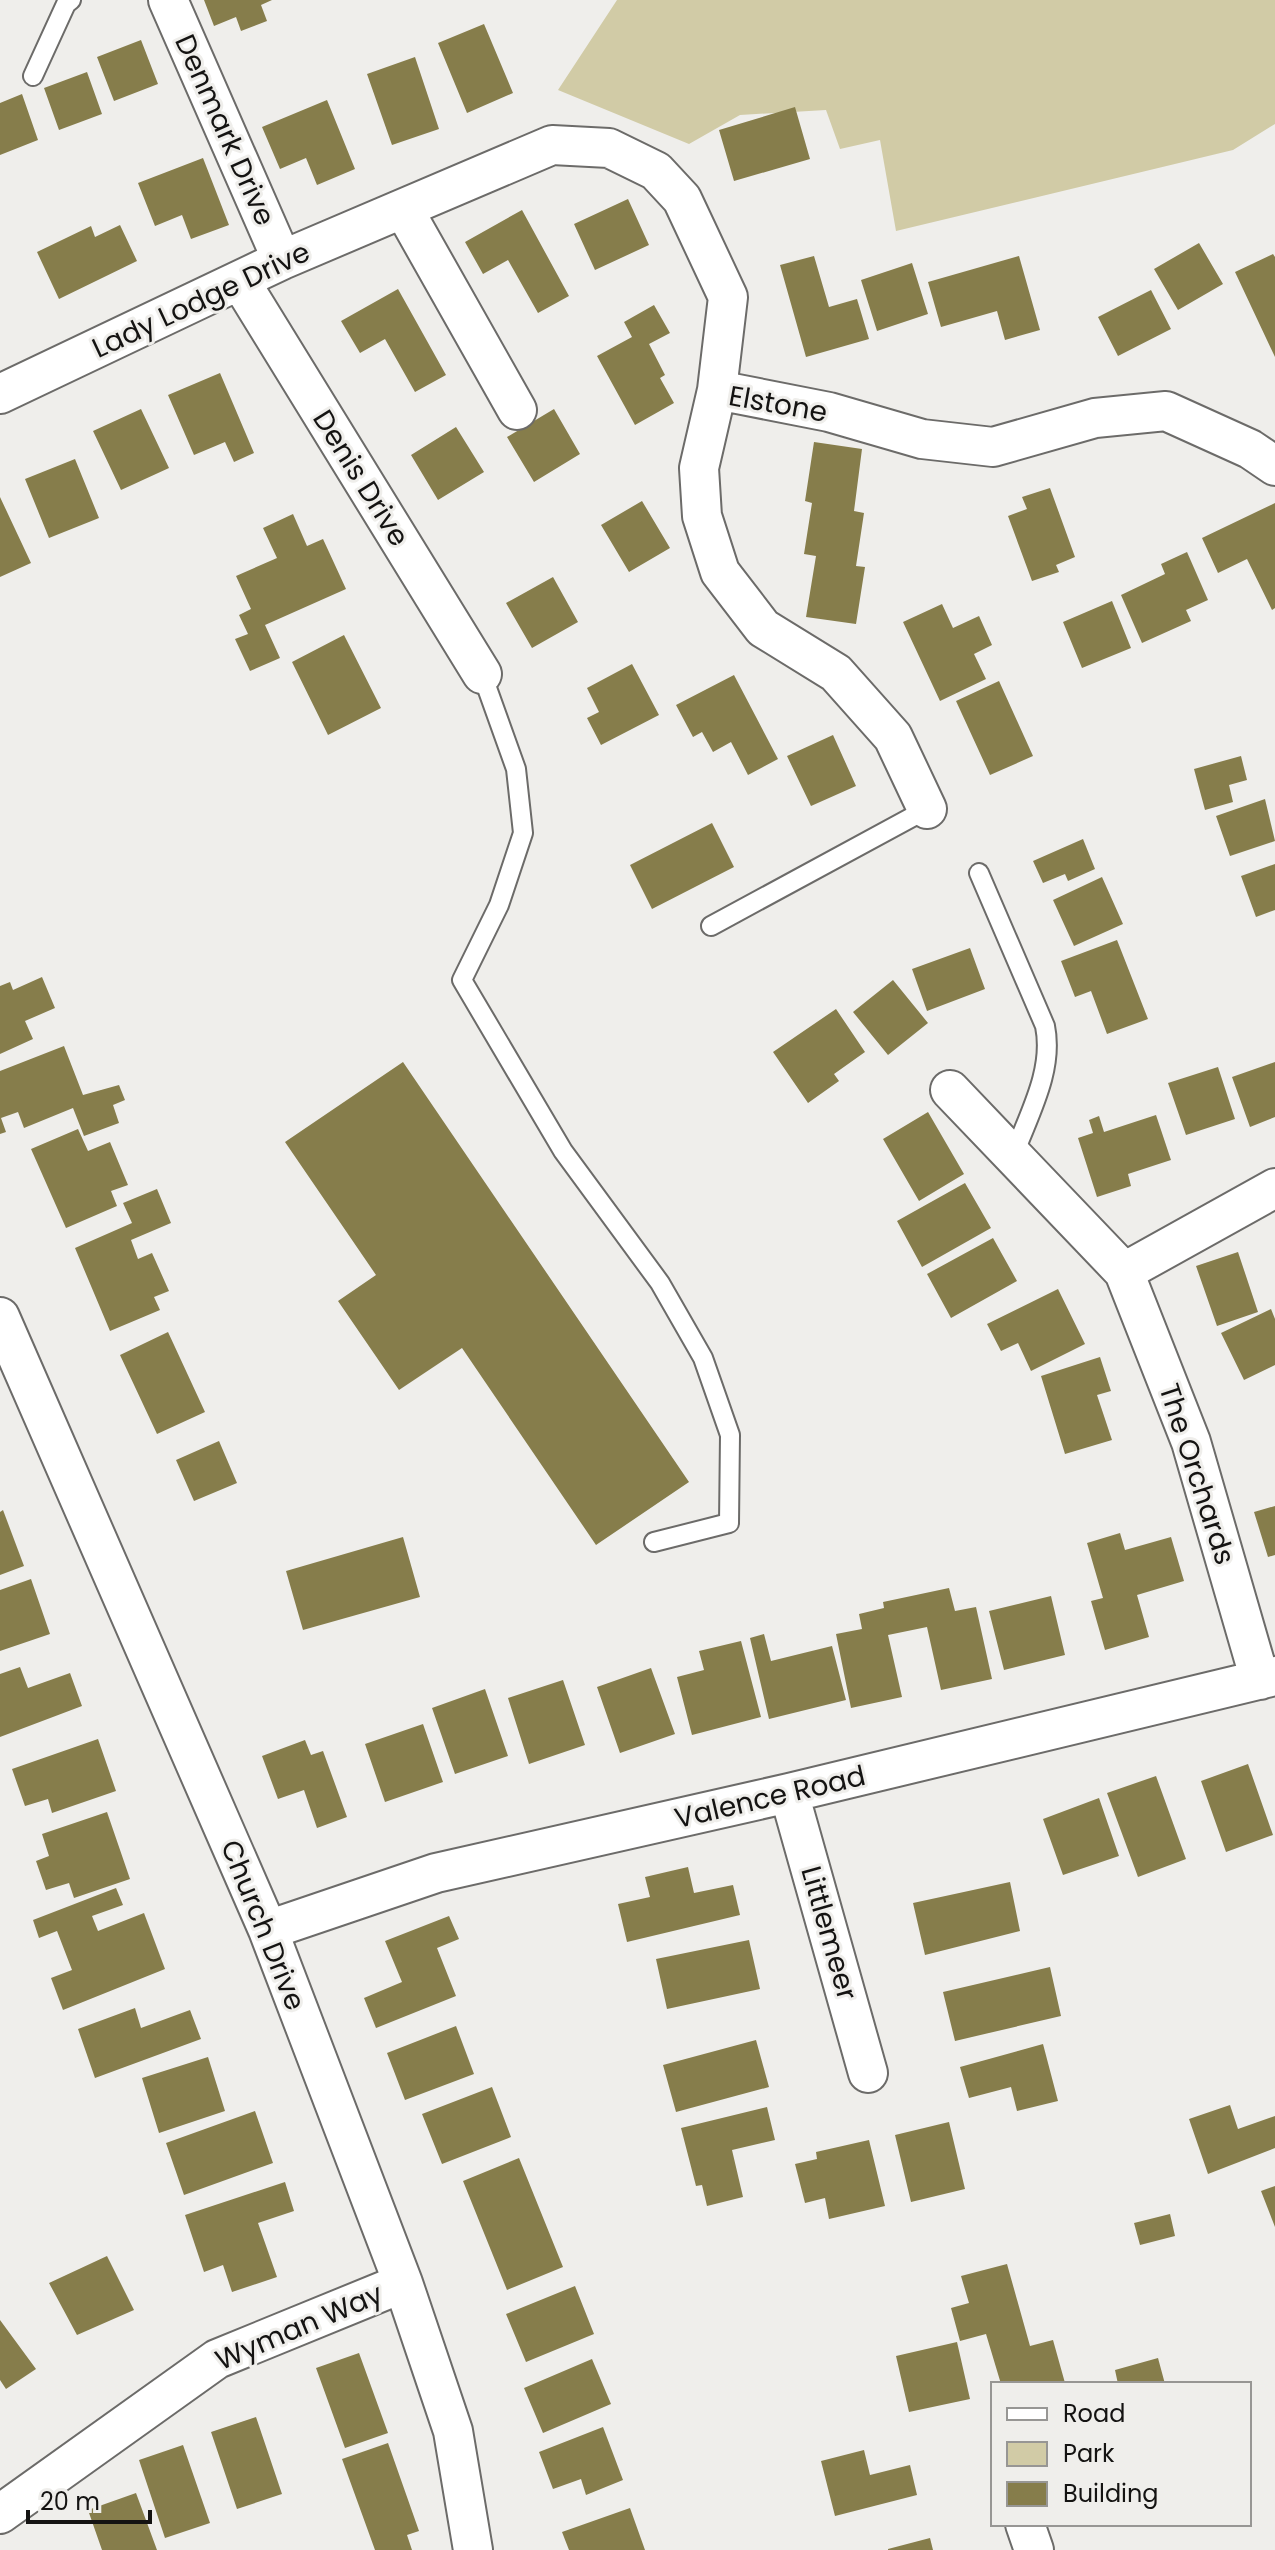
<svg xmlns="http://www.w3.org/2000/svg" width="1275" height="2550" viewBox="0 0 1275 2550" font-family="Poppins,sans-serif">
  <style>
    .green { fill: #d1cba6 }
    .building { fill: #867d4b }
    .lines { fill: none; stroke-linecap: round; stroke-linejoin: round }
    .service-casing { stroke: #6c6b69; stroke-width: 22 }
    .minor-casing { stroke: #6c6b69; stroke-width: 42 }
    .service { stroke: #fff; stroke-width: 18 }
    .minor { stroke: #fff; stroke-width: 38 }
    .labels { text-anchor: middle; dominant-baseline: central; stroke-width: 6; stroke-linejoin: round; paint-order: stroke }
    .street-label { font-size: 28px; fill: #141312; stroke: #efeeeb }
  </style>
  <rect width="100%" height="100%" fill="#efeeeb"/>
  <path class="green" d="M 617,0 L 1275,0 L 1275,124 L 1233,150 L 896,231 L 880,140 L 840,149 L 826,110 L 740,115 L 689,144 L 558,90 Z"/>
  <path class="building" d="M 204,0 L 272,0 L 261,5 L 267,21 L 241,31 L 236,17 L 214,26 Z
    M 484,24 L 513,93 L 467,113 L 438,43 Z
    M 141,40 L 158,84 L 114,101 L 97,57 Z
    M 415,57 L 439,129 L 392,145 L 367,74 Z
    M 87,72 L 102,114 L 59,130 L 44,88 Z
    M 22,94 L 38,140 L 0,155 L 0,103 Z
    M 327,100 L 355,169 L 317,185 L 306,158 L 280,169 L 262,127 Z
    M 795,107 L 810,159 L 734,181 L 719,130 Z
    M 203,158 L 229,225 L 191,239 L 182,215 L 155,226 L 138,183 Z
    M 628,199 L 649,245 L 595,270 L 574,224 Z
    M 522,210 L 569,296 L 538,313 L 508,260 L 483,274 L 465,242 Z
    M 120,225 L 137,261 L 59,299 L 37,252 L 91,226 L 95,237 Z
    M 1199,243 L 1223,284 L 1178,310 L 1154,269 Z
    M 1273,254 L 1275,257 L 1275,357 L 1235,272 Z
    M 814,256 L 829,307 L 857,299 L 869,339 L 806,357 L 780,265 Z
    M 1019,256 L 1040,330 L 1005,340 L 997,311 L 941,327 L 928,282 Z
    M 912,263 L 928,314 L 877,331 L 861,280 Z
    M 398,289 L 446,375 L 415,392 L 385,339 L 360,353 L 341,321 Z
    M 1151,290 L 1171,329 L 1118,356 L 1098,317 Z
    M 654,305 L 670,333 L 649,344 L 665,375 L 660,378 L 674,403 L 635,425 L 597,356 L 632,337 L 624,322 Z
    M 220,373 L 254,453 L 234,462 L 225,442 L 194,455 L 168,395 Z
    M 141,409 L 169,468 L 121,490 L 93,431 Z
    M 554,409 L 580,454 L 534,482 L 507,437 Z
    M 456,427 L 484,472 L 438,500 L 411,455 Z
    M 814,442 L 862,449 L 854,511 L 864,513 L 856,566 L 865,567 L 856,624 L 806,617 L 816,556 L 804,554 L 812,503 L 805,501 Z
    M 75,459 L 99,518 L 49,538 L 25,479 Z
    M 1050,488 L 1075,557 L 1056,565 L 1059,572 L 1032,581 L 1008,516 L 1027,509 L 1022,497 Z
    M 0,497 L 31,563 L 0,577 Z
    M 642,501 L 670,548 L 629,572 L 601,525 Z
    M 1275,503 L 1275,608 L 1272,610 L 1247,559 L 1218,573 L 1202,538 Z
    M 293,514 L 307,546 L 323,539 L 346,589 L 265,625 L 280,658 L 250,671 L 235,639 L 248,634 L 239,615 L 251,609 L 236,576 L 277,558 L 263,528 Z
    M 1187,552 L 1208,600 L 1186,610 L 1191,621 L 1142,643 L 1121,595 L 1165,574 L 1161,564 Z
    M 553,577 L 578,622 L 532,648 L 506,603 Z
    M 1112,601 L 1131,648 L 1082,668 L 1063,622 Z
    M 942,604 L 953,628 L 979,616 L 992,645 L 974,654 L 986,679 L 940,701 L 903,622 Z
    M 344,635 L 381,708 L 328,735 L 292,662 Z
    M 632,664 L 659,715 L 601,745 L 587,718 L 599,712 L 587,688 Z
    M 734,675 L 778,759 L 748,775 L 731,742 L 713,752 L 702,732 L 693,737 L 676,705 Z
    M 999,681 L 1033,756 L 990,775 L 956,701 Z
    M 833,735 L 856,786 L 811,806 L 787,756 Z
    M 1241,756 L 1247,780 L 1229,785 L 1233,802 L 1205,810 L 1194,769 Z
    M 1265,799 L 1275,841 L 1230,856 L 1216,816 Z
    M 712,823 L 734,867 L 652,909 L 630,865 Z
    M 1083,839 L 1095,869 L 1068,881 L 1065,874 L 1043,883 L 1033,861 Z
    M 1275,864 L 1275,910 L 1256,917 L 1241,876 Z
    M 1102,877 L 1123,924 L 1074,946 L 1053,900 Z
    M 1117,940 L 1148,1019 L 1107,1034 L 1091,991 L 1075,997 L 1061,961 Z
    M 970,948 L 985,989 L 927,1011 L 912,969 Z
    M 42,977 L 55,1008 L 25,1021 L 33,1039 L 0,1054 L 0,986 L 10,982 L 13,990 Z
    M 893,980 L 928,1023 L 888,1055 L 853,1012 Z
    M 836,1009 L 865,1052 L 834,1074 L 839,1081 L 808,1103 L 773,1052 Z
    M 64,1046 L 83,1095 L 119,1085 L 125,1100 L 113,1105 L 119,1123 L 84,1136 L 73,1108 L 24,1128 L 18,1112 L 1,1118 L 6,1132 L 0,1134 L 0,1071 Z
    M 403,1062 L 689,1482 L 596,1545 L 462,1348 L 399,1390 L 338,1301 L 376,1275 L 285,1142 Z
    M 1275,1062 L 1275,1117 L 1250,1127 L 1232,1077 Z
    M 1218,1067 L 1235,1119 L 1186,1135 L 1168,1083 Z
    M 928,1112 L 964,1174 L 919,1201 L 883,1139 Z
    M 1156,1115 L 1171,1160 L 1128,1174 L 1131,1186 L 1097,1197 L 1078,1138 L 1093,1133 L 1089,1120 L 1099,1116 L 1104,1132 Z
    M 78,1129 L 88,1151 L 110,1142 L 128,1185 L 111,1191 L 117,1206 L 66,1228 L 31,1149 Z
    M 965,1183 L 991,1228 L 922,1267 L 897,1221 Z
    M 157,1189 L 171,1223 L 131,1240 L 138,1259 L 152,1253 L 169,1291 L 154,1297 L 160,1310 L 110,1331 L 75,1248 L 132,1223 L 123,1203 Z
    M 993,1238 L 1017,1281 L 951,1318 L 927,1274 Z
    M 1238,1252 L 1258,1312 L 1217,1326 L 1196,1266 Z
    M 1058,1289 L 1085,1344 L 1031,1371 L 1018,1343 L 1001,1351 L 987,1324 Z
    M 1271,1309 L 1275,1319 L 1275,1365 L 1244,1380 L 1221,1333 Z
    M 168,1332 L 205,1412 L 157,1434 L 120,1355 Z
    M 1100,1357 L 1111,1391 L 1097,1395 L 1112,1440 L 1065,1454 L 1041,1376 Z
    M 219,1441 L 237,1483 L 194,1501 L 176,1460 Z
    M 1275,1506 L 1275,1555 L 1268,1557 L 1254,1512 Z
    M 3,1510 L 24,1566 L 0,1575 L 0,1512 Z
    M 1120,1533 L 1125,1550 L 1171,1537 L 1184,1581 L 1137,1595 L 1149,1637 L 1105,1650 L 1091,1601 L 1103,1598 L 1087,1543 Z
    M 403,1537 L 420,1597 L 303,1630 L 286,1571 Z
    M 31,1579 L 50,1634 L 0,1651 L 0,1590 Z
    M 949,1588 L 955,1611 L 976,1607 L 992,1679 L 941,1690 L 927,1627 L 888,1635 L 902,1697 L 851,1708 L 836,1634 L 862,1629 L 859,1614 L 884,1608 L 883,1602 Z
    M 1051,1596 L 1065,1655 L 1004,1670 L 989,1611 Z
    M 764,1634 L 771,1661 L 832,1646 L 846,1700 L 769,1719 L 750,1638 Z
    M 741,1641 L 761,1717 L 692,1735 L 677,1677 L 704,1670 L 699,1651 Z
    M 20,1667 L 28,1688 L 70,1673 L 82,1706 L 0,1737 L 0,1674 Z
    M 651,1668 L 675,1734 L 620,1753 L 597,1687 Z
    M 563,1680 L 585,1745 L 529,1764 L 508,1698 Z
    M 485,1689 L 508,1756 L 455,1774 L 432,1708 Z
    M 423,1724 L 443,1782 L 385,1802 L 365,1744 Z
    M 98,1739 L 116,1791 L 52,1813 L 48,1799 L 25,1806 L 12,1769 Z
    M 305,1740 L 311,1755 L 323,1751 L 347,1817 L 317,1828 L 304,1790 L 278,1799 L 262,1756 Z
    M 1248,1764 L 1273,1835 L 1226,1852 L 1201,1781 Z
    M 1156,1776 L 1186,1859 L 1138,1877 L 1107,1793 Z
    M 1099,1798 L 1119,1856 L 1063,1875 L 1043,1819 Z
    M 107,1812 L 130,1879 L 74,1898 L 69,1883 L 46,1890 L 36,1861 L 49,1856 L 42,1834 Z
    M 688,1867 L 694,1893 L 733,1885 L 740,1915 L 627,1942 L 618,1904 L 650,1897 L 645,1877 Z
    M 1010,1882 L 1020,1931 L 925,1955 L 913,1903 Z
    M 116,1888 L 123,1905 L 92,1916 L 98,1931 L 144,1913 L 165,1969 L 63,2010 L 51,1978 L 72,1970 L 57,1931 L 39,1938 L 33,1920 Z
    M 449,1916 L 459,1939 L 437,1948 L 456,1996 L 376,2028 L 364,1998 L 402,1982 L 385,1941 Z
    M 749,1940 L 760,1989 L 667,2009 L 656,1959 Z
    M 1050,1967 L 1061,2016 L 955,2041 L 943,1992 Z
    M 135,2008 L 141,2028 L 190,2010 L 201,2039 L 95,2078 L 78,2029 Z
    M 456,2026 L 474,2074 L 405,2100 L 387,2053 Z
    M 756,2040 L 769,2087 L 676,2112 L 663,2065 Z
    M 1043,2044 L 1058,2101 L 1017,2111 L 1011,2087 L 969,2098 L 960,2067 Z
    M 208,2057 L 225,2111 L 159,2133 L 142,2078 Z
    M 492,2087 L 511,2137 L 442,2164 L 422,2114 Z
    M 1230,2105 L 1238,2129 L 1275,2116 L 1275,2148 L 1208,2174 L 1189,2119 Z
    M 767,2107 L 775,2140 L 732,2150 L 743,2197 L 707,2206 L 702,2185 L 696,2186 L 681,2128 Z
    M 255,2111 L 273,2163 L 184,2195 L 166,2143 Z
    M 949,2122 L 965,2189 L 911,2202 L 895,2135 Z
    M 869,2140 L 885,2206 L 829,2219 L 825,2198 L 805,2203 L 795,2164 L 817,2159 L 816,2152 Z
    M 519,2158 L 563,2267 L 507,2290 L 463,2181 Z
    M 285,2182 L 294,2211 L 258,2223 L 277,2277 L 232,2292 L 223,2265 L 204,2272 L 185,2215 Z
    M 1275,2186 L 1275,2227 L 1261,2191 Z
    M 1170,2214 L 1175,2236 L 1140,2245 L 1134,2223 Z
    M 107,2256 L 134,2310 L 77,2335 L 49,2283 Z
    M 1007,2264 L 1030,2346 L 1053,2340 L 1065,2383 L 1001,2384 L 986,2334 L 960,2341 L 951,2308 L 969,2303 L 961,2276 Z
    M 575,2286 L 594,2334 L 526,2362 L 506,2314 Z
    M 0,2320 L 36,2369 L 6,2389 L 0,2380 Z
    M 957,2342 L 970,2399 L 909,2412 L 896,2356 Z
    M 359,2353 L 388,2433 L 345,2448 L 316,2368 Z
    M 1158,2358 L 1165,2384 L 1118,2384 L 1115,2370 Z
    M 592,2359 L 611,2404 L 543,2433 L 524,2388 Z
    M 256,2417 L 282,2494 L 237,2509 L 211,2432 Z
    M 603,2427 L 623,2480 L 586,2495 L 581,2479 L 553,2489 L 539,2452 Z
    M 388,2443 L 419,2531 L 407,2535 L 412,2550 L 375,2550 L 342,2459 Z
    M 183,2445 L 210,2523 L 165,2538 L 139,2460 Z
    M 864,2450 L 870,2475 L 910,2465 L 917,2495 L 835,2516 L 821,2461 Z
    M 136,2493 L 157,2550 L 102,2550 L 88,2510 Z
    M 630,2508 L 645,2550 L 569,2550 L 562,2532 Z
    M 930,2538 L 933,2550 L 888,2550 L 888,2549 Z"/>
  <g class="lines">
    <defs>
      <path id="service" d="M 33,76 L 66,4 L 71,0
        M 482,674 L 516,769 L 523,833 L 499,905 L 462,980 L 563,1151 L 660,1283 L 703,1358 L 730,1435 L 729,1523 L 654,1542
        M 979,873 L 1045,1026 C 1054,1070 1029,1114 1014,1154
        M 711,926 L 927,809"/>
      <path id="minor" d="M 168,0 L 282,260
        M 404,210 L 517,410
        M 240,281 L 482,674
        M 717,390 L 829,412 L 922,439 L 993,447 L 1095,418 L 1166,411 L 1250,449 L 1275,466
        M 0,394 L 282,260 L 552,145 L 609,148 L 656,171 L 682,199 L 728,297 L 717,390 L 699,468 L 702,516 L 720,572 L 763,628 L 836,673 L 893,737 L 927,809
        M 950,1090 L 1124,1272 L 1191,1442 L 1260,1680
        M 1124,1272 L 1275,1188
        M 0,1317 L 268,1930 L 403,2283 L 453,2431 L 473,2550
        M 789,1793 L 868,2073
        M 268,1930 L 436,1873 L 789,1793 L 1275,1676
        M 0,2514 L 217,2359 L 403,2283
        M 1025,2524 L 1034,2550"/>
    </defs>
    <use href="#service" class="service-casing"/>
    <use href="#minor" class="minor-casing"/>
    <use href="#service" class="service"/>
    <use href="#minor" class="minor"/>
  </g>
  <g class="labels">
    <g class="street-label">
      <text transform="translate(225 130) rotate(66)">Denmark Drive</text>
      <text transform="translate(201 300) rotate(-25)">Lady Lodge Drive</text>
      <text transform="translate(778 404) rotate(10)">Elstone</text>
      <text transform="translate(361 478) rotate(58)">Denis Drive</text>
      <text transform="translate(1197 1474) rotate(72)">The Orchards</text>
      <text transform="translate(770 1797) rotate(-13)">Valence Road</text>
      <text transform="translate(263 1925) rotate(68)">Church Drive</text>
      <text transform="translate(829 1933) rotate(74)">Littlemeer</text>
      <text transform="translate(299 2327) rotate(-23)">Wyman Way</text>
    </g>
  </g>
  <rect x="991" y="2382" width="260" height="144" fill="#efeeeb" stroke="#979694" stroke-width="2"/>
  <rect x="1007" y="2408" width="40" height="12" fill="#ffffff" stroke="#979694" stroke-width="2"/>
  <text x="1063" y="2422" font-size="24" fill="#141312">Road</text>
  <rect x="1007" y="2442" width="40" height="24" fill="#d1cba6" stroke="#979694" stroke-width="2"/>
  <text x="1063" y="2462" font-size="24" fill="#141312">Park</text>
  <rect x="1007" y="2482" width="40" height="24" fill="#867d4b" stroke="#979694" stroke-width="2"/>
  <text x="1063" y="2502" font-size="24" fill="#141312">Building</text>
  <path d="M28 2510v12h122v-12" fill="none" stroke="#141312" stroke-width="4"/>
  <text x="40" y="2510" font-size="24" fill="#141312" stroke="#efeeeb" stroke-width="6" paint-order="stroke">20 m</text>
</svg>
